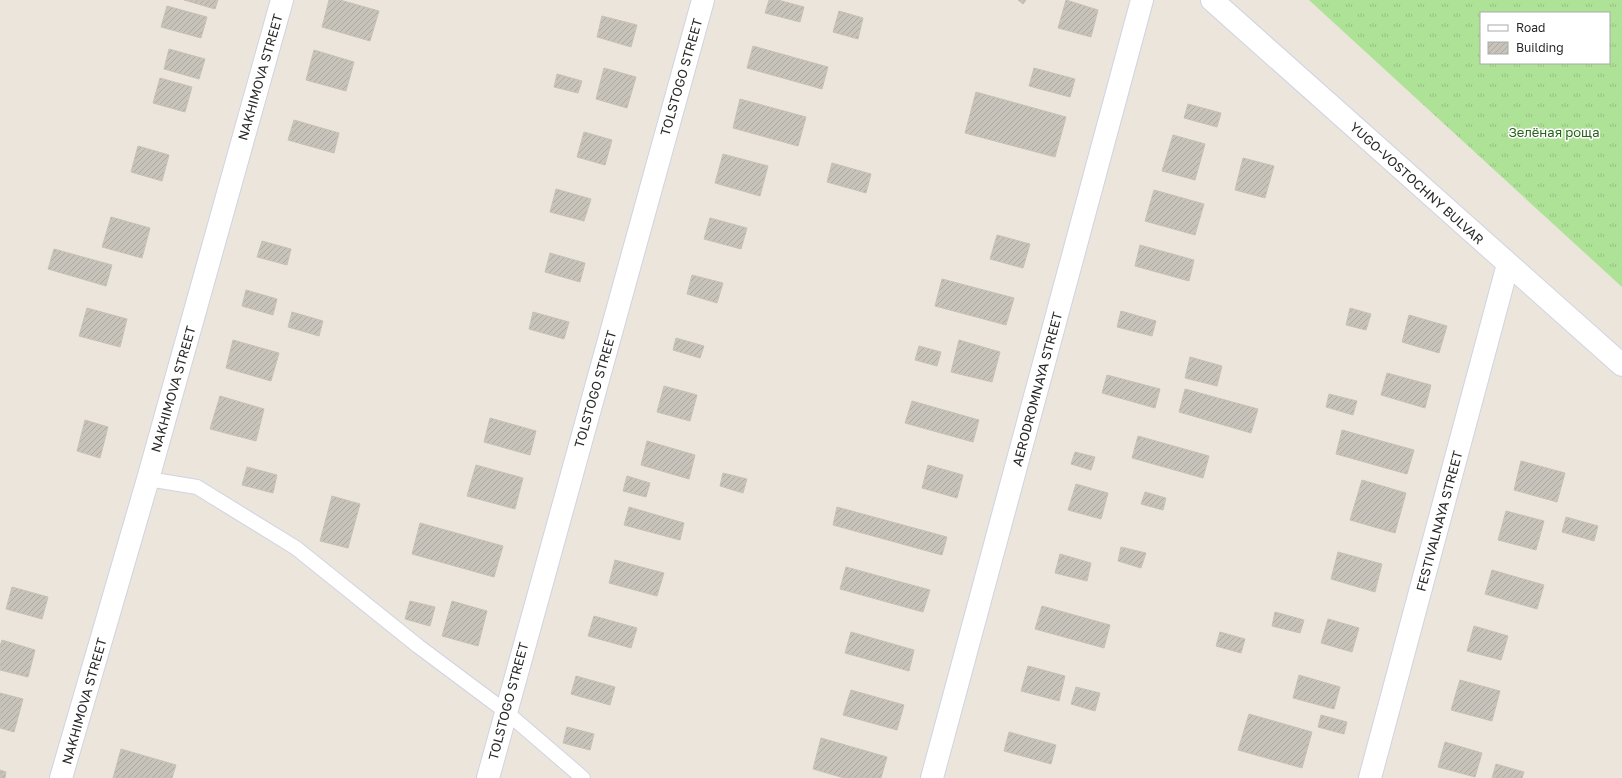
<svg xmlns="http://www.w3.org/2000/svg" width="1622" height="778" viewBox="0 0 1622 778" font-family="'Golos Text',sans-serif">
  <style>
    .grass { fill: url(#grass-tufts); fill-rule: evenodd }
    .building { fill: url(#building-hatch); stroke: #c7c1b5 }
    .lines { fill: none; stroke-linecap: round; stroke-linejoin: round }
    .lane-casing { stroke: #d0d3e2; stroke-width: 16 }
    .street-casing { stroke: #d0d3e2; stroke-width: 24 }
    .lane { stroke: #fff; stroke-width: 14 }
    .street { stroke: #fff; stroke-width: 22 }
    .labels { text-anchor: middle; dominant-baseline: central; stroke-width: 3; stroke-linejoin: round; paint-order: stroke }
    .street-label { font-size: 13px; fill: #292929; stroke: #fff }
    .park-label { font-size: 13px; fill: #27651a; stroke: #fff }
  </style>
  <defs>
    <pattern id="grass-tufts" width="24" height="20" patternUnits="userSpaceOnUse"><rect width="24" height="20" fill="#aee297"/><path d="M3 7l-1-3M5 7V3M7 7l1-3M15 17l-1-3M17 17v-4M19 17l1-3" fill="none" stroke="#96c282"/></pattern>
    <pattern id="building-hatch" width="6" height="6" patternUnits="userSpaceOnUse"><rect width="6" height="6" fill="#c7c3ba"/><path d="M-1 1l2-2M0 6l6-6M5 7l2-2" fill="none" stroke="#aba8a0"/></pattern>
  </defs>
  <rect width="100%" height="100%" fill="#ebe5db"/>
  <path class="grass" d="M 1309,0 L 1622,0 L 1622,287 ZM 1481,13 L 1609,13 L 1609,63 L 1481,63 Z"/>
  <path class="building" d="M 184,0 L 218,0 L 215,9 Z
    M 329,0 L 340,0 L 379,11 L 370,41 L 322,27 Z
    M 769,0 L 778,0 L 804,7 L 800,22 L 765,13 Z
    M 1018,0 L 1026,0 L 1023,4 Z
    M 1066,0 L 1098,10 L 1091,37 L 1058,28 Z
    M 167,6 L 207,17 L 201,38 L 161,27 Z
    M 839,11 L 863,18 L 858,39 L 833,32 Z
    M 602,16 L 637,25 L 631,47 L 597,37 Z
    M 753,46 L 828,67 L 822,89 L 747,68 Z
    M 169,49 L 205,59 L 199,79 L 164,69 Z
    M 314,50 L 354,62 L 346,91 L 306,80 Z
    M 604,68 L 636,77 L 627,108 L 596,99 Z
    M 1034,68 L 1075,79 L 1070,97 L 1029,86 Z
    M 557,74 L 582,81 L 578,93 L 554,87 Z
    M 160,78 L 192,87 L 185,112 L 153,103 Z
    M 976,92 L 1066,117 L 1055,157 L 965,133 Z
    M 740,99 L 806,117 L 798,146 L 733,128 Z
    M 1188,104 L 1221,113 L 1217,127 L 1184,118 Z
    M 294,120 L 339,133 L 334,153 L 288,140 Z
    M 584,132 L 612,140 L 605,165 L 577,157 Z
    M 1173,135 L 1205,144 L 1195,180 L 1162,171 Z
    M 138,146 L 169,155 L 162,181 L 131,172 Z
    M 723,154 L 768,166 L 760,196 L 715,183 Z
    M 1243,158 L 1274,166 L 1265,198 L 1235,190 Z
    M 832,163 L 871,174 L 866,193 L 827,182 Z
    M 556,189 L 591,199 L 584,221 L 550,212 Z
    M 1154,190 L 1204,204 L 1195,235 L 1145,221 Z
    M 111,217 L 150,228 L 142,258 L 102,247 Z
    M 710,218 L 747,228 L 741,249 L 704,239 Z
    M 997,235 L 1030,244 L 1023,268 L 990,259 Z
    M 262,241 L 291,249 L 287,265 L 257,257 Z
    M 1140,245 L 1194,260 L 1189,281 L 1135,266 Z
    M 54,249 L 112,265 L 106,286 L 48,269 Z
    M 550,253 L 585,263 L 580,282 L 545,272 Z
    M 692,275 L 723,283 L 717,303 L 687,294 Z
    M 942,279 L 1014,298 L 1006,325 L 935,306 Z
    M 246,290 L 277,299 L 273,315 L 242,306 Z
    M 87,308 L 127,319 L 120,347 L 79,336 Z
    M 1350,308 L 1371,314 L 1366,330 L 1346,325 Z
    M 1121,311 L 1156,321 L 1152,336 L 1117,327 Z
    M 292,312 L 323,321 L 319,336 L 288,327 Z
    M 533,312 L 569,322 L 564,339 L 529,329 Z
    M 1409,315 L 1447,326 L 1439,353 L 1402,342 Z
    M 676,338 L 704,346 L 700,358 L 673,350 Z
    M 233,340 L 279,353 L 271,381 L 226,368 Z
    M 959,340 L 1000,352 L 992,382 L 951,372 Z
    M 919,346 L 941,352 L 937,366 L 915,360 Z
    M 1190,357 L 1222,366 L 1217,386 L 1185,378 Z
    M 1387,373 L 1431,385 L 1425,408 L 1381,395 Z
    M 1107,375 L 1160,389 L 1155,408 L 1102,393 Z
    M 664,386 L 697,395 L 690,421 L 657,412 Z
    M 1185,389 L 1258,409 L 1251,433 L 1179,412 Z
    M 1329,394 L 1357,401 L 1353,415 L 1326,407 Z
    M 220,396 L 264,409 L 256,441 L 210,429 Z
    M 912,401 L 979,420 L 973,442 L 905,423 Z
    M 490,418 L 536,431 L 530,455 L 484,442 Z
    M 85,420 L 108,427 L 100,458 L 77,451 Z
    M 1342,430 L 1414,450 L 1407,474 L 1336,454 Z
    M 1138,436 L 1209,456 L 1203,478 L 1132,458 Z
    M 647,441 L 695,455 L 689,479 L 641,465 Z
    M 1075,452 L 1095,457 L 1091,470 L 1071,464 Z
    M 1521,461 L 1565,473 L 1557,502 L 1514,490 Z
    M 476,465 L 523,478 L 515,509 L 467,496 Z
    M 928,465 L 963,475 L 957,498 L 922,488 Z
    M 247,467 L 277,475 L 273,493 L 242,485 Z
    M 723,473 L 747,479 L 743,493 L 720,486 Z
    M 627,476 L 650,483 L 646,497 L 623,491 Z
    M 1362,480 L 1406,493 L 1395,533 L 1350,520 Z
    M 1076,484 L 1108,493 L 1101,519 L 1068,510 Z
    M 1145,492 L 1166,498 L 1163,510 L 1141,504 Z
    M 332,496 L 360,504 L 348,548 L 320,541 Z
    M 629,507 L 684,523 L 680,540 L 624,525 Z
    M 837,507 L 947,537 L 942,555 L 833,525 Z
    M 1506,511 L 1544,521 L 1536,550 L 1498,540 Z
    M 1566,517 L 1598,526 L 1594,541 L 1562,532 Z
    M 420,523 L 503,546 L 494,577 L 412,554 Z
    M 1121,547 L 1146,553 L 1141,568 L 1118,561 Z
    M 1338,552 L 1382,564 L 1375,592 L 1331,579 Z
    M 1060,554 L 1091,563 L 1087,581 L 1055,573 Z
    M 615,560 L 664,573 L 657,596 L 609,583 Z
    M 846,567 L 930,590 L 923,612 L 840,589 Z
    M 1492,570 L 1544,585 L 1537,609 L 1485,594 Z
    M 12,587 L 48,597 L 42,619 L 6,609 Z
    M 410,601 L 435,607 L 430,626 L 405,619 Z
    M 452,601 L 487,611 L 478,646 L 442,636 Z
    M 1042,606 L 1110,625 L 1104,648 L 1035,629 Z
    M 1275,612 L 1304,620 L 1300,633 L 1272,626 Z
    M 594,616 L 637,628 L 631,648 L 588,636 Z
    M 1328,619 L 1359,628 L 1352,652 L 1321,643 Z
    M 1474,626 L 1508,636 L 1501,660 L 1467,651 Z
    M 851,632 L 914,650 L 909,671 L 845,653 Z
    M 1220,632 L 1245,639 L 1241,653 L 1216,646 Z
    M 2,640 L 35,650 L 28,677 L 0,670 L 0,646 Z
    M 1028,666 L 1065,676 L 1059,701 L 1021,691 Z
    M 1299,675 L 1340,687 L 1334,709 L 1293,698 Z
    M 576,676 L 615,687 L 610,705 L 571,694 Z
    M 1460,680 L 1500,691 L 1492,721 L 1451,710 Z
    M 1076,687 L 1100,693 L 1095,711 L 1071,704 Z
    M 851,690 L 904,705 L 897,730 L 843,715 Z
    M 0,693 L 23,699 L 14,732 L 0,728 Z
    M 1249,714 L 1312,732 L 1302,768 L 1238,750 Z
    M 1321,715 L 1347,722 L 1344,734 L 1318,727 Z
    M 567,727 L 594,734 L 590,750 L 563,743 Z
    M 1009,732 L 1056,745 L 1051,764 L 1004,751 Z
    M 821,738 L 887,757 L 881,778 L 844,778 L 813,769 Z
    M 1445,742 L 1482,753 L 1475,777 L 1438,767 Z
    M 121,749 L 176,765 L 172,778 L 113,778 Z
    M 1496,764 L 1524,772 L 1522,778 L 1492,778 Z
    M 0,770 L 6,772 L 5,778 L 0,778 Z"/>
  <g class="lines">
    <defs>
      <path id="lane" d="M 148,479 L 197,487 L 296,548 L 418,646 L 505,711 L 583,778"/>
      <path id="street" d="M 1212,0 L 1622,365
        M 61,778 L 148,479 L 282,0
        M 488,778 L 703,0
        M 932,778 L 1142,0
        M 1370,778 L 1508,264"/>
    </defs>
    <use href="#lane" class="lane-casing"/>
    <use href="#street" class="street-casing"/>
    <use href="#lane" class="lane"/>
    <use href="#street" class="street"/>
  </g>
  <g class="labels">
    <g class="street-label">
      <text transform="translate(260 77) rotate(-74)">NAKHIMOVA STREET</text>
      <text transform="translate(681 77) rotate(-74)">TOLSTOGO STREET</text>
      <text transform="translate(1417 183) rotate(42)">YUGO-VOSTOCHNY BULVAR</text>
      <text transform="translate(173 389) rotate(-74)">NAKHIMOVA STREET</text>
      <text transform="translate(595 389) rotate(-74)">TOLSTOGO STREET</text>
      <text transform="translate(1037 389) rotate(-75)">AERODROMNAYA STREET</text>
      <text transform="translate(1439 521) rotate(-75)">FESTIVALNAYA STREET</text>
      <text transform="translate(84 701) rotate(-74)">NAKHIMOVA STREET</text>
      <text transform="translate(508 701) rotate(-75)">TOLSTOGO STREET</text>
    </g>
    <g class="park-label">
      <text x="1554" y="132">Зелёная роща</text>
    </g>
  </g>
  <rect x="1480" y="12" width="130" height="52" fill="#ffffff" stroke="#a9a9a9"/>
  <rect x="1488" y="25" width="20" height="6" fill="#ffffff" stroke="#a9a9a9"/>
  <text x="1516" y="32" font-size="12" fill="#292929">Road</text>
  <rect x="1488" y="42" width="20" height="12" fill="url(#building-hatch)" stroke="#a9a9a9"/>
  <text x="1516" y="52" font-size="12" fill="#292929">Building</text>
</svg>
